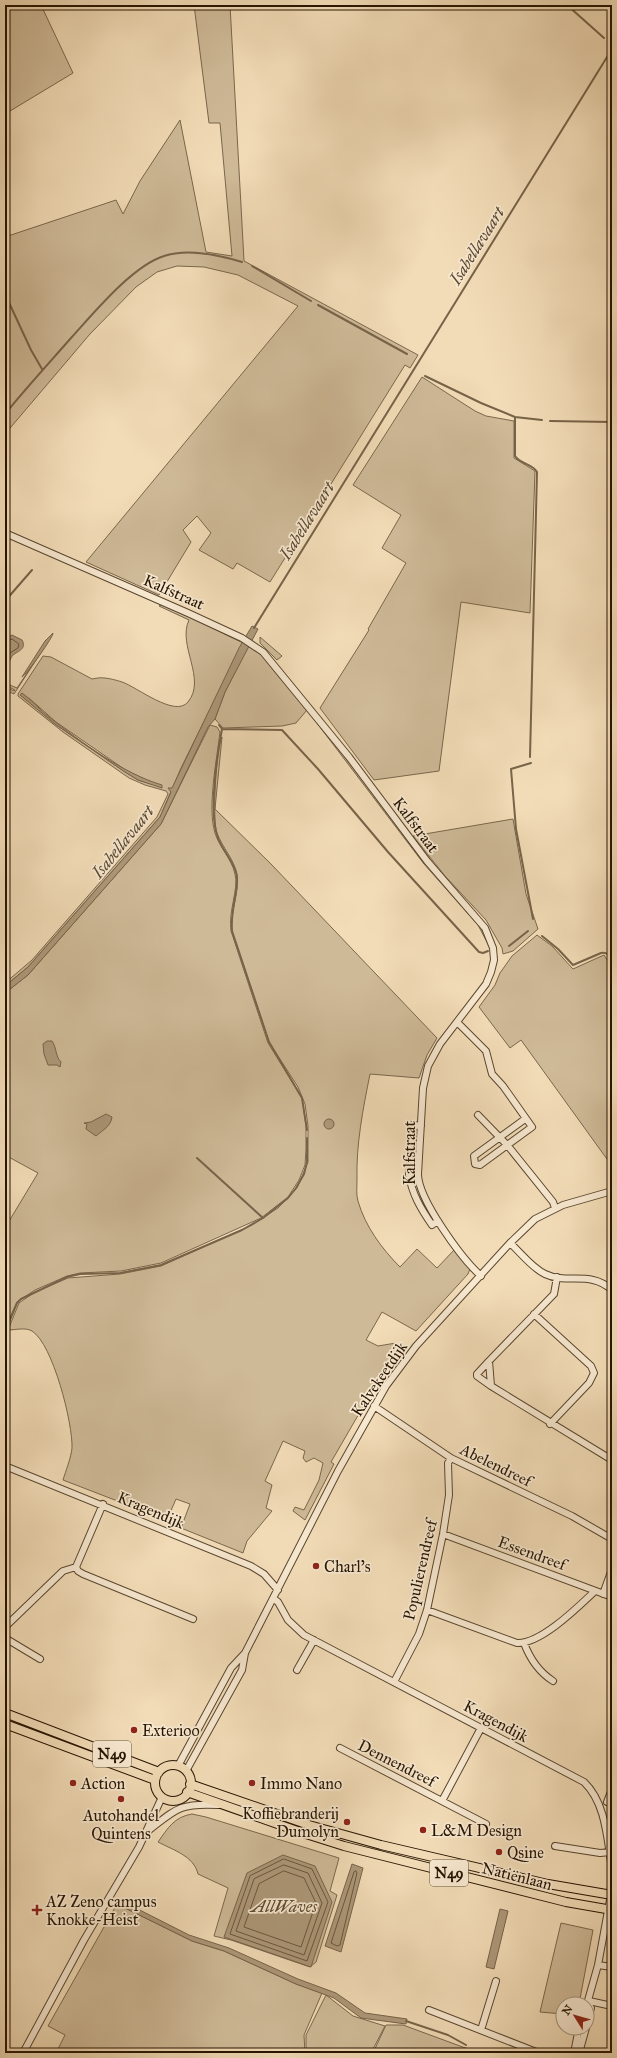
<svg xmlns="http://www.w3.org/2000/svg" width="617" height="2058" viewBox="0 0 617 2058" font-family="'IM FELL Great Primer',serif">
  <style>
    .green { fill: #cfba98; stroke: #7a674c; fill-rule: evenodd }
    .water { fill: #ad9879; stroke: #776349 }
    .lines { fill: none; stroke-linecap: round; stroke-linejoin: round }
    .shore { stroke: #6a563c; stroke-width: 1 }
    .stream { stroke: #776349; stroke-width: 2 }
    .minor-casing { stroke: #59462e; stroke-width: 8 }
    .major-casing { stroke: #261400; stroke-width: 10 }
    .minor { stroke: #f7e8d0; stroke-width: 6 }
    .major { stroke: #f2dcb7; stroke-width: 8 }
    .poi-dot { fill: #8f2418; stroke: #f7e8d0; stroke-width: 1.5 }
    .labels { text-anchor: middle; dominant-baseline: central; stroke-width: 3.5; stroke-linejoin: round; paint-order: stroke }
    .shield { fill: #f7e8d0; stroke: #65543e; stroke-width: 1 }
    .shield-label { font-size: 15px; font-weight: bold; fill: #261400 }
    .street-label { font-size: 16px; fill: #261400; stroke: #f7e8d0 }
    .poi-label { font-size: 16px; fill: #261400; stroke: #f7e8d0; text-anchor: start }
    .water-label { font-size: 17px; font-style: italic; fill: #5c4930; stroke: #f7e8d0 }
  </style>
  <rect width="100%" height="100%" fill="#f2dcb7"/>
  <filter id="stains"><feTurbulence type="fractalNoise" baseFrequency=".005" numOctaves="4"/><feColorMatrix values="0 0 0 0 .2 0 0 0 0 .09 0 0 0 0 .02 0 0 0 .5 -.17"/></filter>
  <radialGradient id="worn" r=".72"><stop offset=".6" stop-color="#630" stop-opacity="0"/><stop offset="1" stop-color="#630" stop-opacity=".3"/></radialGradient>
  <path class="green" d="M 5,5 L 41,5 L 73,73 L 5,114 Z
    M 194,5 L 230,5 L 244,261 L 418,355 L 410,368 L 405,365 L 270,582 L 237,563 L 233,569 L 199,550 L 211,533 L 197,516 L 183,530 L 191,542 L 159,595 L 86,562 L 298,306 L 238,275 L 204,267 L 177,266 L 157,272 L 136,287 L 90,334 L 5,434 L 5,237 L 116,200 L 123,214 L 140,181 L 180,120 L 206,252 L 232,256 L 220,123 L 209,123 Z
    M 422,377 L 475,411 L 486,416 L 514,421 L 514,458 L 535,471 L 530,613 L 461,602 L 439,771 L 374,780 L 320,708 L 369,630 L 368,629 L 406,563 L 382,548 L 401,515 L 353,485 Z
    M 163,604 L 243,643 L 181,768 L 160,817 L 28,967 L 5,986 L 5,983 L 32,960 L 157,817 L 168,794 L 166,791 L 145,785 L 129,778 L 63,732 L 18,696 L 18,694 L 43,656 L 51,657 L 92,679 C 94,679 96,678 98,678 C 105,677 116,680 122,682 C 137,687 175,718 188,702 C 207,679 177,645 189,620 L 159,606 ZM 21,695 L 30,699 L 56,722 L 127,771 L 162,787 L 138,780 L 125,772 L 55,724 Z
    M 260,637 L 282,656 L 277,660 L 260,643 Z
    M 248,646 L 266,658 L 367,785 L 426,863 L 479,924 L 489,942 L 489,946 L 478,925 L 424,864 L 307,710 L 296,723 L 282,726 L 223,728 L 215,719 L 225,692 Z
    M 40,654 L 14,694 L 5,690 L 5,687 L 14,691 L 15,690 L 5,685 L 5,683 L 17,688 Z
    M 210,725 L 217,727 L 220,732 C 217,759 207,807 215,833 C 219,847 232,859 235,874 C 239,889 228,911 231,931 L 268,1043 L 302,1098 L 306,1126 L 306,1149 L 305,1165 L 299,1180 L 288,1197 L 261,1218 L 161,1263 L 121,1271 L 80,1273 L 67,1276 L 35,1290 L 17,1302 L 5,1329 L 5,1228 L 38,1173 L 5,1155 L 5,993 L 28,975 L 161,824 Z
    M 222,737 L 215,809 L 271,864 L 437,1038 L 427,1055 L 419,1078 L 370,1074 C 363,1109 356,1144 357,1180 C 357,1186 356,1195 358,1201 C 365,1226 382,1249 400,1267 L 417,1249 L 437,1268 L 455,1249 L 470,1269 L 468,1274 L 416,1331 L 382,1312 L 366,1340 L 378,1346 L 396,1343 L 402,1347 L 378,1381 L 331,1462 L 334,1464 L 305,1520 L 293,1511 L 295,1507 L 304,1510 L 319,1480 L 323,1463 L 314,1458 L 306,1462 L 303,1458 L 305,1451 L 283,1441 L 265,1481 L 272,1485 L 266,1508 L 272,1511 L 247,1541 L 243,1553 L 181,1528 L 190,1504 L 176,1499 L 166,1522 L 146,1512 L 63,1480 C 66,1470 71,1458 72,1448 C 73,1424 53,1344 32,1331 C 25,1327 16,1330 8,1330 L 19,1303 L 35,1292 L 68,1278 L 120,1274 L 161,1266 L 252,1225 L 278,1208 L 297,1188 L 308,1162 L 308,1126 L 305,1104 L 298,1087 L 269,1042 L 232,931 C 230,911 240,891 237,874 C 234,859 222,847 217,833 C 212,821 216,747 222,737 Z
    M 513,819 L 526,894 L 538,929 L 513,951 L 503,954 L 502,948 L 486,920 L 445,876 L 413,836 Z
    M 537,935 L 552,946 L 573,969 L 604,955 L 612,968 L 612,1166 L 521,1040 L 510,1048 L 479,1007 L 495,985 L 500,973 L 512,956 Z
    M 192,1814 L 206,1817 L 339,1858 L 330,1891 L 337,1895 L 316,1962 L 310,1967 L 231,1940 L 214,1936 L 228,1888 L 198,1874 C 194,1856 173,1850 158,1842 C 168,1828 174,1817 192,1814 Z
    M 117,1904 L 192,1941 L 224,1951 L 296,1984 L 322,1993 L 304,2035 L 305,2053 L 56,2053 L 65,2035 L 48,2026 Z
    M 561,1923 L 593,1930 L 579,2004 L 563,2004 L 563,2014 L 540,2012 Z
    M 326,1995 L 353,2016 L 385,2026 L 371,2053 L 306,2053 L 306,2035 Z
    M 386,2025 L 403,2025 L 479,2053 L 373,2053 Z"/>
  <path class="water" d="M 252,626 L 258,629 L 225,692 L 215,719 L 208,727 L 161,824 L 28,975 L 5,993 L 5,986 L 28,967 L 160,817 L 171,792 L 168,788 L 172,788 L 239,648 Z
    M 53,633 C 54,636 27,674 22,677 L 45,641 Z
    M 12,635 L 22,640 C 27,649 18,651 13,655 C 10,658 10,663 5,666 L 5,639 Z
    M 22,693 C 32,700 40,710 49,717 C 81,742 124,774 162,785 L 162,788 L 138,780 L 125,772 L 55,724 L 20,695 Z
    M 47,1041 L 52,1041 C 57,1048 55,1056 61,1062 L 60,1067 L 57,1065 L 48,1065 L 44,1054 L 43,1044 Z
    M 106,1114 L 112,1117 C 111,1126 103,1130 96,1136 L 86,1129 L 87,1124 L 84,1123 L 91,1122 Z
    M324 1124a5 5 0 1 1 10 0a5 5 0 1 1-10 0Z
    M 283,1855 L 315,1866 L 332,1902 L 311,1967 L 224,1937 L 247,1873 Z
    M 352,1864 L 363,1868 L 341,1952 L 325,1946 Z
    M 120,1900 L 189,1935 L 229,1948 L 298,1979 L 336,1993 L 365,2013 L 407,2019 L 406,2024 L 361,2018 L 334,1998 L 296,1984 L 224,1951 L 192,1941 L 117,1904 Z
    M 500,1909 L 508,1911 L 494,1969 L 486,1967 Z"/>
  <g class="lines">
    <path class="shore" d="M 5,642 L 12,639 L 19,644 L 18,648 L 10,653 L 5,661
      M 284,1859 L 312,1869 L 328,1902 L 307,1961 L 230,1934 L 250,1876 Z
      M 284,1865 L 308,1873 L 322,1903 L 304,1955 L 236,1931 L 254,1879 Z
      M 284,1871 L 304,1878 L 316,1903 L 301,1947 L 244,1927 L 259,1884 Z
      M 356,1871 L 357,1873 L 340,1945 L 337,1946 L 331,1943 L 354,1872 Z"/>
    <path class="stream" d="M 567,5 L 604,38
      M 252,266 L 311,301
      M 5,294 L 31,350 L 42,369
      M 318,305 L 407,354
      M 425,376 L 481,403 L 515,417 L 542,420
      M 5,414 C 26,388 49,363 71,338 C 93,314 132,266 164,256 C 187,248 219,255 242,262
      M 515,417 L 515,456 C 520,464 533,464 537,472 L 530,757
      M 550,421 L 612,422
      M 5,601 L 32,570
      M 254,628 L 612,49
      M 219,725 L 222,729 C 217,755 209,811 217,835 C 221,850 235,861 237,877 C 238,893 230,911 232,931 L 269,1042 L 302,1098 L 307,1130
      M 222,729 L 282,730 L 318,769 L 388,852 L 479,952 L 483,953 L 488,951
      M 531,763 L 511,769 L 516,829 L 533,919
      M 542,936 L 558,949 L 573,965 L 601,953 C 607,952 609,955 612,960
      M 509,946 L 528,931
      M 197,1158 L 263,1218
      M 5,1332 L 17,1303 L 21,1299 L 67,1277 L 80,1274 L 120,1273 L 161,1265 L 242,1230 L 263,1218 L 288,1198 L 296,1188 L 304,1174 L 307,1162 L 307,1138
      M 406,2021 L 448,2035 L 466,2045"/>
    <defs>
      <path id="minor" d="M 5,533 L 188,613 L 242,638 L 263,652 L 349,757 L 427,861 L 485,928 L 493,948 L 494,960 L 491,972 L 486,984 L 440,1044 L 428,1066 L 423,1088 L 418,1174 C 418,1199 462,1259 481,1276
        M 457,1022 L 486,1051 L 492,1074 L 503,1086 L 532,1127 L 480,1165 L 475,1164 L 474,1156 L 525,1119
        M 478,1115 L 508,1146 L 553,1202 L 555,1208
        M 421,1126 L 413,1125 L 409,1175 C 412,1194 421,1209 432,1225 L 438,1221
        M 510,1243 C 521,1253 532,1268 545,1274 C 568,1285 590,1270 612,1290
        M 557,1277 L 554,1294 L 489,1361 L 491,1386 L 612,1460
        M 534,1314 L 591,1366 L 594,1373 L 589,1383 L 550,1424
        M 489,1361 L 477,1374 L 477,1376 L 491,1386
        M 374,1406 L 451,1458 L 572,1516 L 612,1539
        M 5,1466 L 251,1566 L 264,1574 L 278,1590
        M 443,1534 L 612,1597
        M 76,1567 L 78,1571 L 83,1574 L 193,1619
        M 603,1594 L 612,1569
        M 274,1599 L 278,1602 L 288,1620 L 304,1635 L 584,1782 C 606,1803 607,1839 612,1868
        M 427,1610 L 517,1643 C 541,1644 578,1607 595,1591
        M 5,1627 L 63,1571 L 76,1567 L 103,1504
        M 5,1638 L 40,1659
        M 524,1643 C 530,1659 539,1672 553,1681
        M 297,1670 L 314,1640
        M 394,1682 L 419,1634 L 427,1610 L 443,1534 L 449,1495 L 448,1463 L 451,1458
        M 340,1748 L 486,1824
        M 178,1766 L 231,1668 L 245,1653
        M 186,1771 L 242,1670 L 245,1653 L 338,1471 L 386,1386 L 416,1346 L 510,1243 L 535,1219 L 563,1205 L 612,1191
        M 442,1801 L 481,1728
        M 607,1802 L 612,1789
        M 148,1831 C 176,1809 179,1803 218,1805
        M 555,1846 L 600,1853 L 610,1852
        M 598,1965 L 612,1967
        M 589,2001 L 612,2006
        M 587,2004 L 598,1965 L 612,1889
        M 429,2010 L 539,2053
        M 587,2023 L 591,2008 L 588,2004
        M 481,2030 L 496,1981
        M 23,2053 L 84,1940 L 139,1847 L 162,1797
        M 574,2053 L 579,2028
        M 579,2053 L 586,2028"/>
      <path id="major" d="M 5,1713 L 159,1772
        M 5,1724 L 155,1780
        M155 1783a18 18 0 1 1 36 0a18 18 0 1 1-36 0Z
        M 190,1784 L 309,1825 L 381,1845 L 548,1884 L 612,1895
        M 187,1792 L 306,1834 L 344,1846 L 566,1902 L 612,1910"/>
    </defs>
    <use href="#minor" class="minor-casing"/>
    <use href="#major" class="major-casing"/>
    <use href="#minor" class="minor"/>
    <use href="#major" class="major"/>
  </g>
  <g class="poi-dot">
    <circle cx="316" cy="1566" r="4"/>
    <circle cx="134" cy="1730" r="4"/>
    <circle cx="73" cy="1783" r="4"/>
    <circle cx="252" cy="1783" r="4"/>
    <circle cx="121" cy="1799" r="4"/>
    <circle cx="347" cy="1822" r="4"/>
    <circle cx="423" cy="1830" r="4"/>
    <circle cx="499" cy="1852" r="4"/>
    <path d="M35 1904h4v4h4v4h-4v4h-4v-4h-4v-4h4z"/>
  </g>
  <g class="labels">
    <g class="shield">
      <rect x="93" y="1741" width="38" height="26" rx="3"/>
      <rect x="430" y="1860" width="38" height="26" rx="3"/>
    </g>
    <g class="shield-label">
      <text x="112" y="1754">N49</text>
      <text x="449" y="1873">N49</text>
    </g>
    <g class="street-label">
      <text transform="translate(174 592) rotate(24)">Kalfstraat</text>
      <text transform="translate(416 825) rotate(53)">Kalfstraat</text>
      <text transform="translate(409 1153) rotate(-90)">Kalfstraat</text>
      <text transform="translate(379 1379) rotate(-56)">Kalvekeetdijk</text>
      <text transform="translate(496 1465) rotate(26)">Abelendreef</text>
      <text transform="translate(151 1510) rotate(23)">Kragendijk</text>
      <text transform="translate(532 1553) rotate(20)">Essendreef</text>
      <text transform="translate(420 1570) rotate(-77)">Populierendreef</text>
      <text transform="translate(496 1721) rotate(28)">Kragendijk</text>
      <text transform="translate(397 1763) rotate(27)">Dennendreef</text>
      <text transform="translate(517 1876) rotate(14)">Natiënlaan</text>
    </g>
    <g class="poi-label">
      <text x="324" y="1566">Charl's</text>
      <text x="142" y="1730">Exterioo</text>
      <text x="81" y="1783">Action</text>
      <text x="260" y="1783">Immo Nano</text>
      <text x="339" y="1813" text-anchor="end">Koffiebranderij<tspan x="339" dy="18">Dumolyn</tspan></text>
      <text x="121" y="1815" text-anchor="middle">Autohandel<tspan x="121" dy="18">Quintens</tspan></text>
      <text x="431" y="1830">L&amp;M Design</text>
      <text x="507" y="1852">Qsine</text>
      <text x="46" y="1901">AZ Zeno campus<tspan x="46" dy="18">Knokke-Heist</tspan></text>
    </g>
    <g class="water-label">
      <text transform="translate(477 246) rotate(-58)">Isabellavaart</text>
      <text transform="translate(307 521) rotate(-58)">Isabellavaart</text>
      <text transform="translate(123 842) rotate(-51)">Isabellavaart</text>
      <text x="284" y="1906">AllWaves</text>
    </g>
  </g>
  <rect width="617" height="2058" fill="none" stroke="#f2dcb7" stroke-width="20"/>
  <rect x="6" y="6" width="605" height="2046" fill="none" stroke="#261400" stroke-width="2"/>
  <rect x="10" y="10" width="597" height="2038" fill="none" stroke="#261400"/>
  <g transform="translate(575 2016) rotate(307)"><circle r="19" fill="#f7e8d0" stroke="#a3937d"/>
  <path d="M0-3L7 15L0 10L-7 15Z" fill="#8f2418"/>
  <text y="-6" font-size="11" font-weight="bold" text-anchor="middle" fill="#261400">N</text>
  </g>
  <rect width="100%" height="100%" filter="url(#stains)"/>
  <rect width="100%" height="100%" fill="url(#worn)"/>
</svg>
